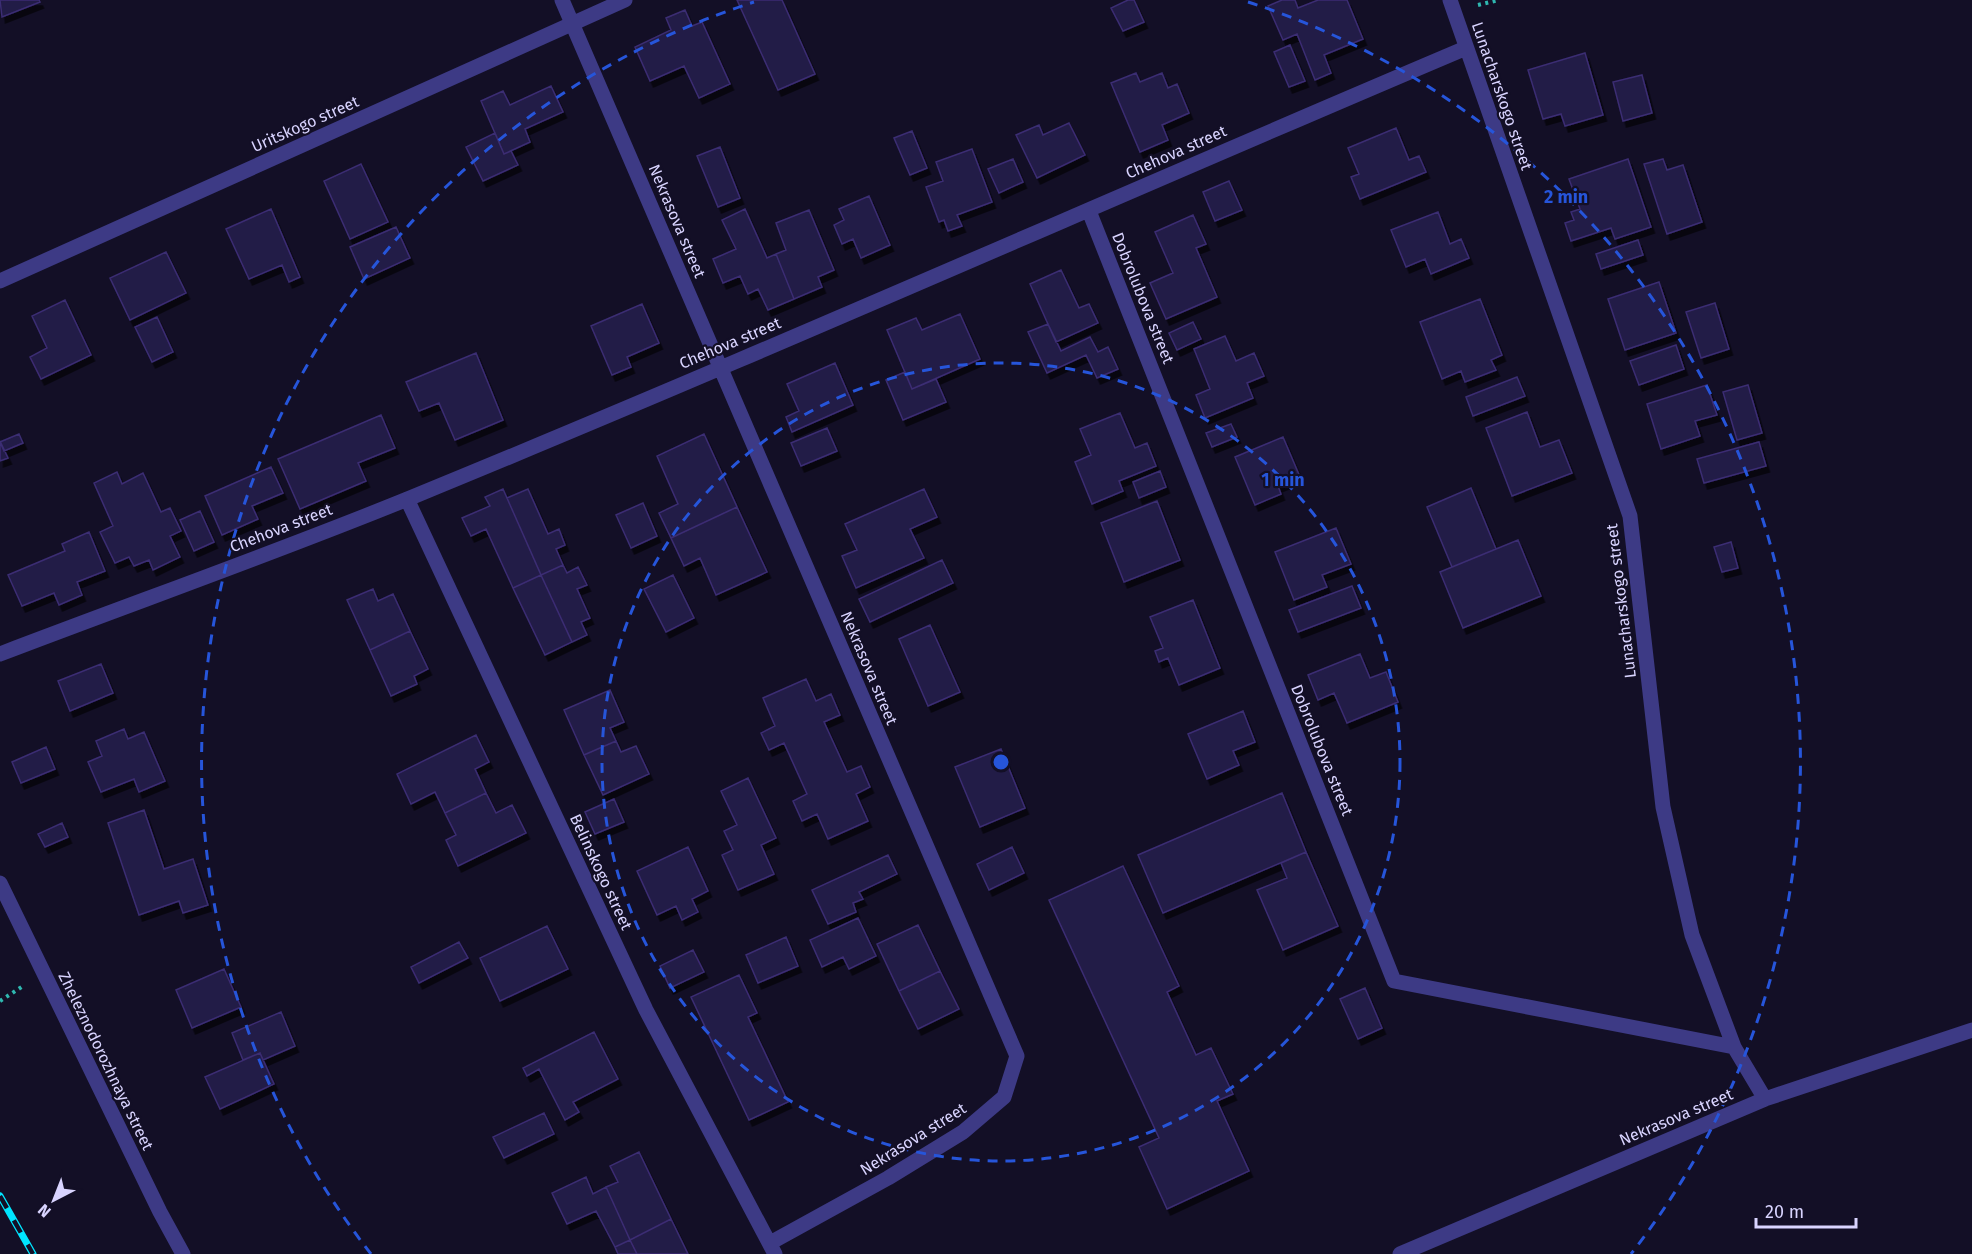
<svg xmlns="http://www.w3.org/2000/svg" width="1972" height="1254" viewBox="0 0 1972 1254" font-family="'Fira Sans',sans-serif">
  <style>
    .building { fill: #241b47; stroke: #3b2d73; stroke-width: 1.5; filter: url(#shadow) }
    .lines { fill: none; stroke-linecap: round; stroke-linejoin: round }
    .path { stroke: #2fb8b0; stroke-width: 4; stroke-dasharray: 3 4.5; stroke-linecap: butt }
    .street { stroke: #3d3a85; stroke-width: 15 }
    .rail-casing { stroke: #00e5ff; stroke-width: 7 }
    .rail { stroke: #130f26; stroke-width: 4.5; stroke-dasharray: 14; stroke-linecap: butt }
    .ring { fill: none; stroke: #2655da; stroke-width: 3; stroke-dasharray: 10 8 }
    .labels { text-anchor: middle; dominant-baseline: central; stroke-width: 4.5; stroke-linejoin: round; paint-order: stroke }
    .street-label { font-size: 16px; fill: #d9d4ff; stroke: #130f26 }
    .centre { fill: #2655da; stroke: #130f26; stroke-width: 3 }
    .ring-label { font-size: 18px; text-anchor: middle; font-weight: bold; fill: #2655da; stroke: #130f26; stroke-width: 4.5; stroke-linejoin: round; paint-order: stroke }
  </style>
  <defs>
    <filter id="shadow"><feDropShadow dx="3.5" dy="6" stdDeviation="0" flood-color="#0009"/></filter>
  </defs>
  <rect width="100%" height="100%" fill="#130f26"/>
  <path class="building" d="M 0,0 L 39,0 L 40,2 L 2,17 Z
    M 737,0 L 782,0 L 815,74 L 778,90 Z
    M 1128,0 L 1134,0 L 1144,22 L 1123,31 L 1111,8 Z
    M 1282,0 L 1295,0 L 1298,8 L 1318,0 L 1347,0 L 1363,39 L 1324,55 L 1331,73 L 1315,80 L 1297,34 L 1283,40 L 1268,6 Z
    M 685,10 L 692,26 L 702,22 L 730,84 L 699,98 L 684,66 L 650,81 L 635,47 L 671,30 L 666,18 Z
    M 1290,45 L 1305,81 L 1289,87 L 1274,52 Z
    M 1585,53 L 1603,115 L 1565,126 L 1561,114 L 1543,119 L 1528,70 Z
    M 1136,73 L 1140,82 L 1162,73 L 1168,88 L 1177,84 L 1189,113 L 1162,125 L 1168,140 L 1140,152 L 1111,83 Z
    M 1642,75 L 1652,113 L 1623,121 L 1613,82 Z
    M 551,86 L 563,112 L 525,129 L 530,142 L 504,154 L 481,101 L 503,91 L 510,105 Z
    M 1069,123 L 1085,155 L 1037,178 L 1016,135 L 1039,125 L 1043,135 Z
    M 1396,128 L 1409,160 L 1419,156 L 1426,172 L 1360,199 L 1351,177 L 1359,174 L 1348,148 Z
    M 912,131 L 927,168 L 910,175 L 894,138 Z
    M 495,133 L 504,154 L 511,151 L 518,165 L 483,181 L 466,147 Z
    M 720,147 L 740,198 L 718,207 L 697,156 Z
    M 972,149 L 992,202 L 957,215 L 962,226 L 948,231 L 944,220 L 939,222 L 926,187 L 943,181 L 936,162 Z
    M 1013,159 L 1023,182 L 999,193 L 988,169 Z
    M 1628,159 L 1651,227 L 1615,239 L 1611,228 L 1571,241 L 1565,223 L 1574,220 L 1571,212 L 1580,209 L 1569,179 Z
    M 1663,159 L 1667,170 L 1683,165 L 1702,222 L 1667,234 L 1644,164 Z
    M 361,164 L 388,222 L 350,239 L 324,181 Z
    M 1229,181 L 1242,210 L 1215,221 L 1203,192 Z
    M 869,196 L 890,245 L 861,258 L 853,239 L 842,244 L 834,225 L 844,220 L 839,209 Z
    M 271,209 L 300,277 L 289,282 L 282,265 L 249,279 L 226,229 Z
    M 745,209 L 767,258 L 776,254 L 794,299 L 768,310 L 758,289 L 748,294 L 740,276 L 723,283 L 713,259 L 736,249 L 722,220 Z
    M 809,210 L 834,270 L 818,277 L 822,287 L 794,299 L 776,254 L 786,250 L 776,223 Z
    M 1438,212 L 1450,244 L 1461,239 L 1469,258 L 1431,274 L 1425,259 L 1406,267 L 1391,230 Z
    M 1193,215 L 1206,244 L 1196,248 L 1217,297 L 1166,319 L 1150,283 L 1173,273 L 1155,232 Z
    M 396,227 L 410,258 L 364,279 L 350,247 Z
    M 1638,240 L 1643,255 L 1601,269 L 1596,254 Z
    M 166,252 L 186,293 L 130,320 L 110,278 Z
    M 1061,270 L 1079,308 L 1089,304 L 1098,323 L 1056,342 L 1030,284 Z
    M 1659,282 L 1676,333 L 1625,350 L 1608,299 Z
    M 1480,299 L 1502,355 L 1491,360 L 1496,370 L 1465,382 L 1461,371 L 1442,379 L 1420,322 Z
    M 65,300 L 91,355 L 41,379 L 30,357 L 47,348 L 32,316 Z
    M 1715,303 L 1729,349 L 1701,358 L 1686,312 Z
    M 642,304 L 659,343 L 627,357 L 631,367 L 612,375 L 591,326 Z
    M 960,314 L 980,359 L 912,389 L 887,330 L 916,318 L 922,330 Z
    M 157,317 L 173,352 L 152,362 L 135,327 Z
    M 1193,322 L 1201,339 L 1177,350 L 1169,333 Z
    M 1048,324 L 1061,351 L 1090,337 L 1098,352 L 1108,347 L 1118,369 L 1097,378 L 1086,355 L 1047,373 L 1028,332 Z
    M 1225,336 L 1236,361 L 1254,353 L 1264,376 L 1247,383 L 1253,398 L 1205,418 L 1196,395 L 1210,389 L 1194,349 Z
    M 1676,345 L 1684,369 L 1639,385 L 1630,361 Z
    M 476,353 L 503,420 L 455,440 L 439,403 L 419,411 L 406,382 Z
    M 835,363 L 853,405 L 792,432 L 786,417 L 799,411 L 787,384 Z
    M 905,372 L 912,389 L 936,379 L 946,402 L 903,420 L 886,380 Z
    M 1517,377 L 1525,396 L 1473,416 L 1466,397 Z
    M 1707,385 L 1717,415 L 1695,421 L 1700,436 L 1661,449 L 1647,404 Z
    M 1748,385 L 1762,433 L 1737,440 L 1723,392 Z
    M 1527,412 L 1540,447 L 1559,440 L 1572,473 L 1512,496 L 1486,428 Z
    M 1120,413 L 1135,448 L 1147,443 L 1156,466 L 1119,481 L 1123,491 L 1092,504 L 1075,462 L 1091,455 L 1080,429 Z
    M 381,415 L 395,448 L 358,463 L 366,481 L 300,509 L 278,459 Z
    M 1231,424 L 1237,437 L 1212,447 L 1206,433 Z
    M 827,428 L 837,451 L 801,466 L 791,443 Z
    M 19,434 L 23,443 L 4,451 L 0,442 Z
    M 704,434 L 737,507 L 671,538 L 659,513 L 678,504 L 657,456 Z
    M 1283,437 L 1300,477 L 1278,486 L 1281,494 L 1255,505 L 1235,457 Z
    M 0,441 L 8,458 L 0,461 Z
    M 1759,442 L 1766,466 L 1704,483 L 1697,459 Z
    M 271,467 L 283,493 L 252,506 L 258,519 L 222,535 L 205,496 Z
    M 1160,471 L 1166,487 L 1139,498 L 1133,482 Z
    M 117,472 L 122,484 L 143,473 L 161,512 L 170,508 L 181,531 L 170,536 L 180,557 L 153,570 L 149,560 L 134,566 L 129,557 L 115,563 L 100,532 L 113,526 L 94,483 Z
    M 1471,488 L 1496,549 L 1452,567 L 1427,507 Z
    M 503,489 L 541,575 L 513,588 L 486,529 L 471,536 L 462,518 L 490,506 L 485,497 Z
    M 528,489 L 548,534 L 559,529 L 565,545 L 556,549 L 563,565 L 541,575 L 507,498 Z
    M 924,489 L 937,517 L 910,529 L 924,558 L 856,588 L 842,556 L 857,550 L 845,524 Z
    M 1157,501 L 1180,560 L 1124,582 L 1101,523 Z
    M 643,503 L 657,536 L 631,548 L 616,515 Z
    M 737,507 L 767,572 L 716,595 L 700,558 L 684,566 L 671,538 Z
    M 200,511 L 214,542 L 194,551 L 180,520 Z
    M 1336,528 L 1351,564 L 1322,575 L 1327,587 L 1294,600 L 1275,552 Z
    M 89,532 L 105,571 L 77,582 L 82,595 L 59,605 L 54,593 L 22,606 L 8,575 L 65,551 L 62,544 Z
    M 1518,540 L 1541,596 L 1463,628 L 1440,572 Z
    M 1731,542 L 1738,568 L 1722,572 L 1714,547 Z
    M 942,560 L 953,583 L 870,622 L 859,599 Z
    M 563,565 L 567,573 L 578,567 L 587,585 L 577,589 L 590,618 L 581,622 L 587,635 L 572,642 L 541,575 Z
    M 541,575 L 572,642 L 545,655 L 513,588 Z
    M 673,575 L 694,618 L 666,632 L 644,589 Z
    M 1352,586 L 1361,608 L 1298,632 L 1289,610 Z
    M 373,589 L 378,601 L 393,594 L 410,631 L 370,650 L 347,600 Z
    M 1193,600 L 1220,668 L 1179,685 L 1168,658 L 1159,662 L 1155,651 L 1163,648 L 1150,617 Z
    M 930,625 L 960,692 L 928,706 L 899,639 Z
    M 410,631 L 428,669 L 414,676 L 417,684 L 391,696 L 370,650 Z
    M 1360,654 L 1370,678 L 1386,672 L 1398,702 L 1347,723 L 1334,693 L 1318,700 L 1308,675 Z
    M 101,664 L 113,693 L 70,711 L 58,681 Z
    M 806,679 L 816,701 L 831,694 L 840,715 L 824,722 L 847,772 L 861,766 L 870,787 L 856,794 L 868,821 L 828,839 L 817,814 L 802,821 L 793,801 L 807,794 L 784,743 L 769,750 L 761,733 L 775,726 L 763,698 Z
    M 610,690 L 624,722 L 610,728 L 616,741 L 584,755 L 564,710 Z
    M 1243,711 L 1255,742 L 1233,751 L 1239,765 L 1207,779 L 1188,734 Z
    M 124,729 L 128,739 L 144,732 L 165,781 L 139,792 L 134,779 L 101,792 L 88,762 L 102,756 L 96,741 Z
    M 476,735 L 489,762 L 475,769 L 486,793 L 445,813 L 435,792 L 411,804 L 397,774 Z
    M 616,741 L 621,752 L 636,746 L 649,774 L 603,795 L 584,755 Z
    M 46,747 L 55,769 L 21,783 L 12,762 Z
    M 1001,749 L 1025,808 L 980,827 L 955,767 Z
    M 748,778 L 776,838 L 761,845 L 774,874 L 738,890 L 722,855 L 733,850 L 724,831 L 737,825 L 721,791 Z
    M 486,793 L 496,813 L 512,805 L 526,833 L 458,866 L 446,840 L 456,835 L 445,813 Z
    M 1282,793 L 1306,852 L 1163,913 L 1138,855 Z
    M 614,799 L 624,822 L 595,834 L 585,812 Z
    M 144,810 L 164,869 L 193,859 L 208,905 L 183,913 L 179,901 L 139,915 L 108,823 Z
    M 62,823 L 68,837 L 45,847 L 38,834 Z
    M 688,847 L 708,891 L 692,899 L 698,912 L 682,920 L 676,906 L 657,915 L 637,871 Z
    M 1012,847 L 1024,873 L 989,890 L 977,864 Z
    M 1306,852 L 1338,926 L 1283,950 L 1257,890 L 1287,878 L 1281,863 Z
    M 888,855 L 897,874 L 859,892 L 863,899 L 853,903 L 856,912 L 828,924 L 812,890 Z
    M 1123,866 L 1179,986 L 1167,992 L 1196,1055 L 1211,1048 L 1233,1094 L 1217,1101 L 1249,1171 L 1167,1209 L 1139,1147 L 1159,1138 L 1049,900 Z
    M 858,918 L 876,956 L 849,969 L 843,957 L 822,967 L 810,940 Z
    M 918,925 L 940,971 L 899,991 L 877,944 Z
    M 547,926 L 568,969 L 500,1001 L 480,958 Z
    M 786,937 L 798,966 L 758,983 L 746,955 Z
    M 459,942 L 468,958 L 419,983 L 411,967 Z
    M 693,950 L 704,972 L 670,988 L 660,966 Z
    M 224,969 L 241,1007 L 192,1028 L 176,990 Z
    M 940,971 L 959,1009 L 918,1029 L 899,991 Z
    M 739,975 L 757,1013 L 748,1017 L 788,1102 L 749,1120 L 691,997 Z
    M 1365,988 L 1382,1028 L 1358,1039 L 1340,999 Z
    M 281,1012 L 295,1046 L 263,1060 L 260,1053 L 243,1060 L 232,1033 Z
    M 594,1032 L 618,1079 L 573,1102 L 579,1112 L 565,1120 L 539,1069 L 527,1076 L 523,1068 Z
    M 260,1053 L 274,1084 L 220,1109 L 205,1077 Z
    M 544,1113 L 554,1134 L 504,1158 L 493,1137 Z
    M 639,1152 L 671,1219 L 630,1240 L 606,1187 L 618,1182 L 610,1166 Z
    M 586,1177 L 593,1194 L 606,1187 L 630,1240 L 615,1247 L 596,1211 L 567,1224 L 552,1193 Z
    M 671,1219 L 688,1254 L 637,1254 L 630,1240 Z
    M 630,1240 L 637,1254 L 618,1254 L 615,1247 Z"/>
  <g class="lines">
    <path class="path" d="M 1478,5 L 1499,0
      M 0,1001 L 23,986"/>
    <path class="street" d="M 562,0 L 1017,1056 L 1004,1097 L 963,1132 L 888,1178 L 770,1243
      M 1450,0 L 1630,516 L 1663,807 L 1692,935 L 1734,1047 L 1765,1099
      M 1089,211 L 1394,981 L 1734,1047
      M 0,281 L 625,0
      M 407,499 L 646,1010 L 775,1254
      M 0,654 C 136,602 275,553 410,498 C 764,353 1114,197 1466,48
      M 0,883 L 160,1212 L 183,1254
      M 1400,1254 L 1765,1099 L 1972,1030"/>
    <defs>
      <path id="rail" d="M 0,1196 L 33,1254"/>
    </defs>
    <use href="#rail" class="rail-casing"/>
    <use href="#rail" class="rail"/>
  </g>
  <g class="ring">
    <circle cx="1001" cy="762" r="399"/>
    <path d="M371 1254A799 799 0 0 1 754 2M1248 2A799 799 0 0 1 1631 1254"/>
  </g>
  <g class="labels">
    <g class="street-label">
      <text transform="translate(1502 96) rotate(71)">Lunacharskogo street</text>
      <text transform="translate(305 124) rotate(-24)">Uritskogo street</text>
      <text transform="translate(1176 152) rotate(-24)">Chehova street</text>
      <text transform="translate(677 221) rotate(67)">Nekrasova street</text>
      <text transform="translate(1143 298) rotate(68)">Dobrolubova street</text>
      <text transform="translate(730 343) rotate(-23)">Chehova street</text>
      <text transform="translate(281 528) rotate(-21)">Chehova street</text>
      <text transform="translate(1621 601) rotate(-97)">Lunacharskogo street</text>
      <text transform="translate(869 668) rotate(67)">Nekrasova street</text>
      <text transform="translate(1322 750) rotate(68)">Dobrolubova street</text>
      <text transform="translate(601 872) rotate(65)">Belinskogo street</text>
      <text transform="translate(106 1061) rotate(64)">Zheleznodorozhnaya street</text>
      <text transform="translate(1676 1117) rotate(-23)">Nekrasova street</text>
      <text transform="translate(913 1139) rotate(-32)">Nekrasova street</text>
    </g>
  </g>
  <circle cx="1001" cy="762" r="9" class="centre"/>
  <g class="ring-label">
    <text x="1566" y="203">2 min</text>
    <text x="1283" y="486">1 min</text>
  </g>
  <g transform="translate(54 1200) rotate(222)" stroke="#130f26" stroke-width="4.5" paint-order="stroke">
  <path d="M0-4.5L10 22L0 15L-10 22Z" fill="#d9d4ff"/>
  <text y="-9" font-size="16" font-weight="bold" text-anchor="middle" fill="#d9d4ff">N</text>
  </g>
  <path d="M1756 1218v9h100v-9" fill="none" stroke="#d9d4ff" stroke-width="3"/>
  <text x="1765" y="1218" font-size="18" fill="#d9d4ff" stroke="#130f26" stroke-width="4.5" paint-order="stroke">20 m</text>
</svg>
